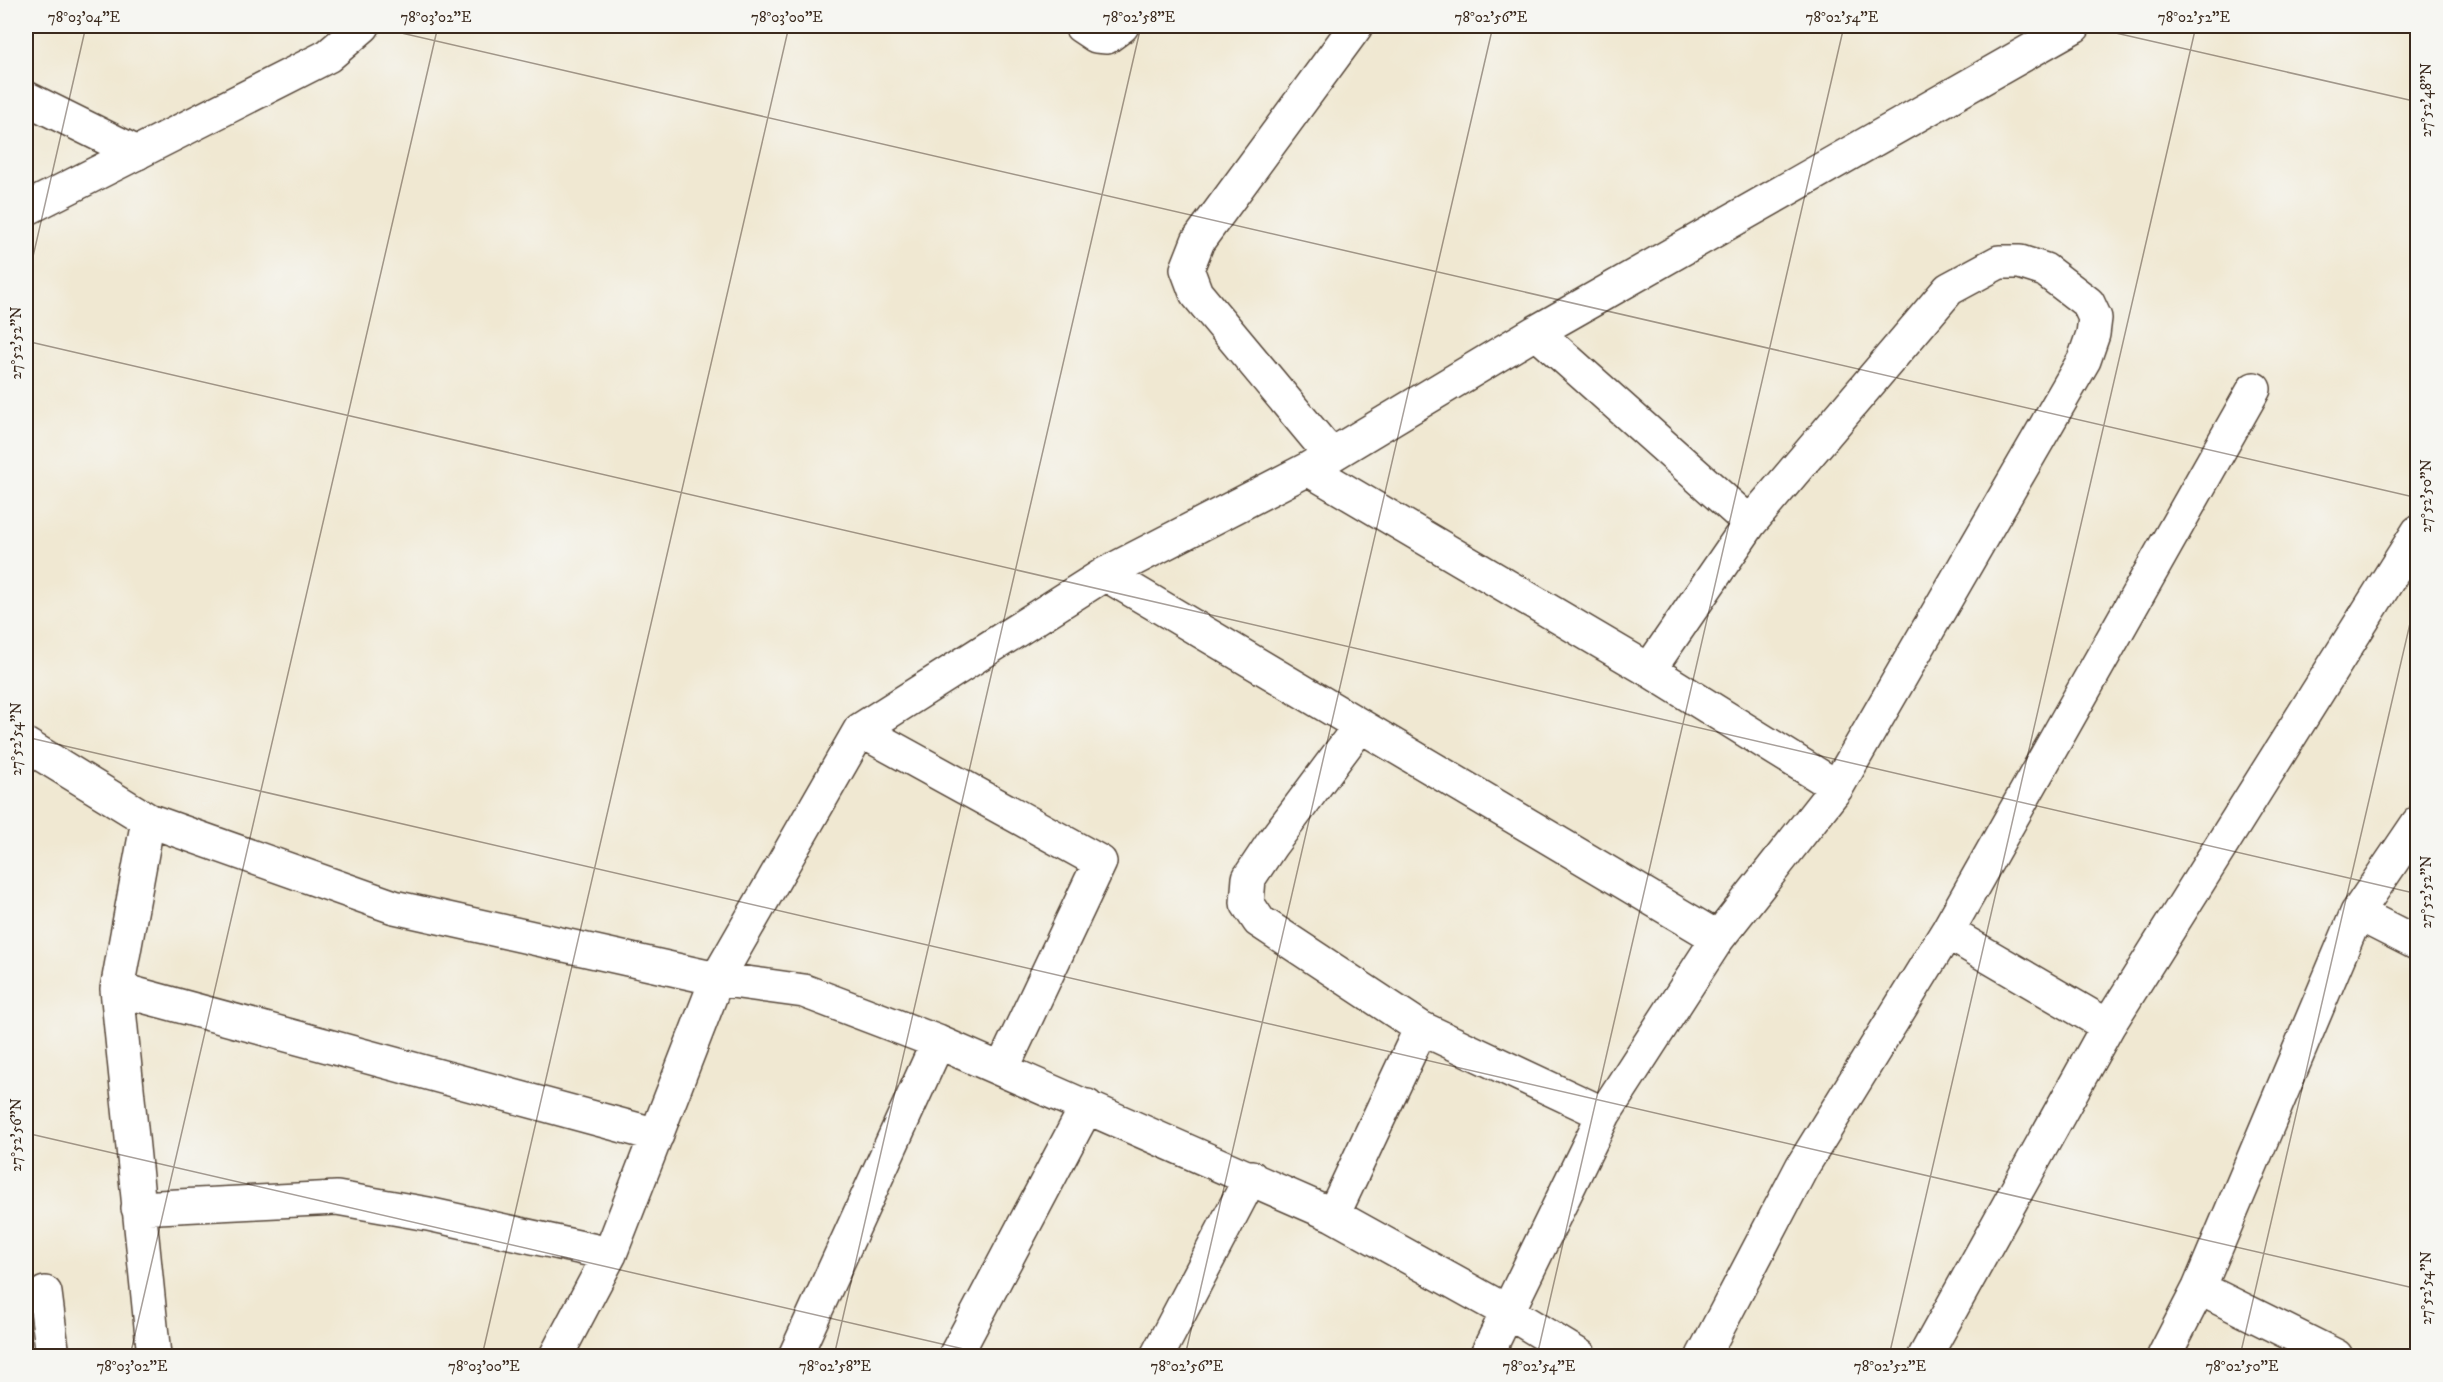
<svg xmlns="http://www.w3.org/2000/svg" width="2443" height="1382" viewBox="0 0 2443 1382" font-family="'IM FELL DW Pica',serif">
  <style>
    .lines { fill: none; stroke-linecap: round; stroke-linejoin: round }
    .minor-casing { stroke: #564639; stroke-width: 36 }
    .tertiary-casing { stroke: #564639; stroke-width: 36 }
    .minor { stroke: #fff; stroke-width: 33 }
    .tertiary { stroke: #fff; stroke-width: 33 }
    .ticks { fill: none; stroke: #3b2a1e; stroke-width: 1.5; stroke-opacity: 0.45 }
    .neatline { fill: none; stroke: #3b2a1e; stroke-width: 2 }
    .ticks-label { font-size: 15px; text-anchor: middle; fill: #3b2a1e }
  </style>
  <rect width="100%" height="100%" fill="#f6f6f2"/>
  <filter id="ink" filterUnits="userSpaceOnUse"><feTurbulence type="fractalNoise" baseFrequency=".0167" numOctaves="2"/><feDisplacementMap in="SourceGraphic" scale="12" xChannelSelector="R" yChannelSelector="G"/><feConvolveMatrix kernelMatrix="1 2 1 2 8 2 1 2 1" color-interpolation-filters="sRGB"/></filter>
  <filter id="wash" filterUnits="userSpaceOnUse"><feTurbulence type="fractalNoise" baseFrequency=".008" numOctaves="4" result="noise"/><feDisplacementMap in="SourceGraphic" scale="24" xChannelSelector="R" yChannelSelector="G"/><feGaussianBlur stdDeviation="1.35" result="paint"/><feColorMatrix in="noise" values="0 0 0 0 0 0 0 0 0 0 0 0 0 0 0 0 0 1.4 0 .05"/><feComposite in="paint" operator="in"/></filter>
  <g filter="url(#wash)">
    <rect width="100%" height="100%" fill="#f0e8d2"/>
  </g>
  <g filter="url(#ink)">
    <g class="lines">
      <defs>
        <path id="minor" d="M 1081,26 L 1096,36 L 1107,37 L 1122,26
          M 26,98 L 137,153
          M 1536,332 L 1750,523
          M 1330,454 L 1196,293 L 1187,269 L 1198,241 L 1356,26
          M 1308,469 L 1649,670 L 1837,787
          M 1105,574 L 1718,938
          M 1360,726 L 1271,845 L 1249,878 L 1247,903 L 1259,921 L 1421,1028 L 1604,1114 L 1486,1356
          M 860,730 L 1100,862 L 1002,1069
          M 26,745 L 148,820 L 394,907 L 717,979 L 804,991 L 938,1042 L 1333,1215 L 1508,1312 L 1580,1356
          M 148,820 L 117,989 L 154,1356
          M 2357,913 L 2418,944
          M 1947,932 L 2108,1026 L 2418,532
          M 117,989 L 657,1135
          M 1604,1114 L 1718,938 L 1837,787 L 2084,360 L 2093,334 L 2095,318 L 2088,303 L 2045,270 L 2020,262 L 1999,262 L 1949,289 L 1750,523 L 1649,670
          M 138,1208 L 337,1198 L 428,1214 L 610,1254
          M 1333,1215 L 1421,1028
          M 2199,1288 L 2336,1356
          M 45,1293 L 53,1356
          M 556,1356 L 610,1254 L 717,979 L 860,730 L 1105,574 L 1308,469 L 1536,332 L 2074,26
          M 795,1356 L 938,1042
          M 955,1356 L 1087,1106
          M 1157,1356 L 1251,1177
          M 1703,1356 L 1802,1167 L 1947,932 L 2254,389
          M 1925,1356 L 2108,1026
          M 2164,1356 L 2199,1288 L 2357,913 L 2418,823"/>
        <path id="tertiary" d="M 26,209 L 328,56 L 363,26"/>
      </defs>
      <use href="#minor" class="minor-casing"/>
      <use href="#tertiary" class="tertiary-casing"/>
      <use href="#minor" class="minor"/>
      <use href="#tertiary" class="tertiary"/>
    </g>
  </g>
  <path class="ticks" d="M 371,26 L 2418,498M 2085,26 L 2418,102M 26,287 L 86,26M 26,341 L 2418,894M 26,737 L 2418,1289M 26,1133 L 994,1356M 130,1356 L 438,26M 482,1356 L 789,26M 834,1356 L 1141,26M 1185,1356 L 1493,26M 1537,1356 L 1844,26M 1889,1356 L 2196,26M 2240,1356 L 2418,589"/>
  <rect width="2443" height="1382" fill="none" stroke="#f6f6f2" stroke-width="66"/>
  <rect x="33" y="33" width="2377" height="1316" class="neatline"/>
  <g class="ticks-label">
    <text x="84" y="22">78°03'04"E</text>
    <text x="436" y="22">78°03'02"E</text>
    <text x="787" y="22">78°03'00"E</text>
    <text x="1139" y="22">78°02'58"E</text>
    <text x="1491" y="22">78°02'56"E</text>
    <text x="1842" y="22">78°02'54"E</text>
    <text x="2194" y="22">78°02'52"E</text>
    <text transform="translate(2426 100) rotate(-90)" y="5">27°52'48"N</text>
    <text transform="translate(16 343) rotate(-90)" y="5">27°52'52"N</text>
    <text transform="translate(2426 496) rotate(-90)" y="5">27°52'50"N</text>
    <text transform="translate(16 739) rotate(-90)" y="5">27°52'54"N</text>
    <text transform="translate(2426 892) rotate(-90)" y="5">27°52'52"N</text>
    <text transform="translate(16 1135) rotate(-90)" y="5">27°52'56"N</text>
    <text transform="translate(2426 1288) rotate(-90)" y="5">27°52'54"N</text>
    <text x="132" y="1371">78°03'02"E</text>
    <text x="484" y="1371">78°03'00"E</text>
    <text x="835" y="1371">78°02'58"E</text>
    <text x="1187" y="1371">78°02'56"E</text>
    <text x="1539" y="1371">78°02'54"E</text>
    <text x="1890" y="1371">78°02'52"E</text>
    <text x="2242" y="1371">78°02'50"E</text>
  </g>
</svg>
